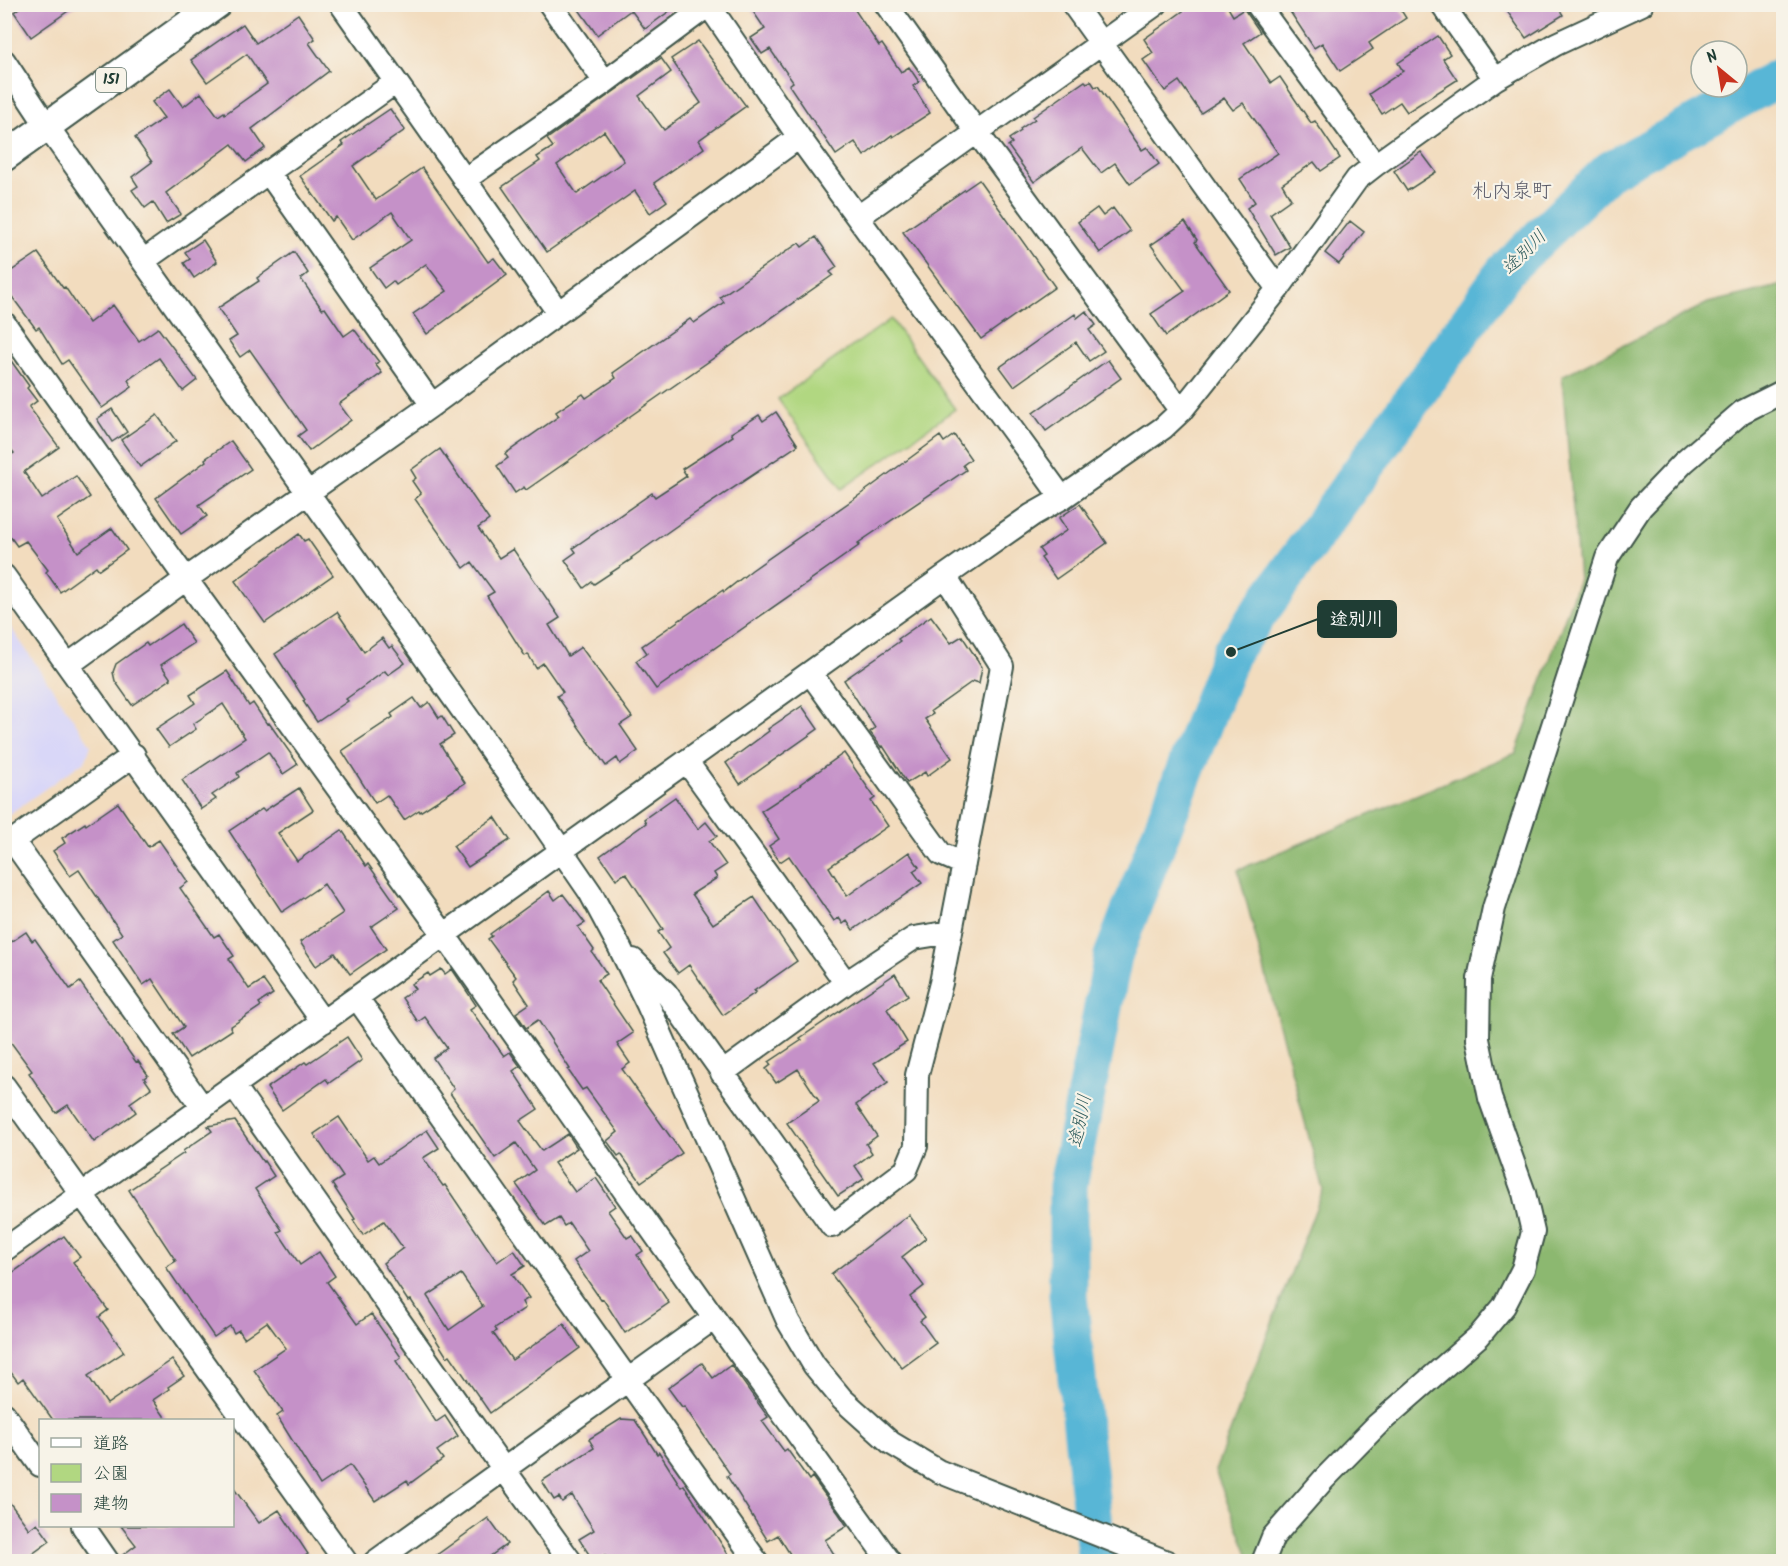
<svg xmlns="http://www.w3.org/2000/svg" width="1788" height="1566" viewBox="0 0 1788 1566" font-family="Kalam,'Klee One',sans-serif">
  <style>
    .built { fill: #d9d7f8 }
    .green { fill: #b1d781; stroke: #688a5a; stroke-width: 1.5 }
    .forest { fill: #8cb86f; stroke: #567a52; stroke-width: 1.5 }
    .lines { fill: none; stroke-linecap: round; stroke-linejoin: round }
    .river { stroke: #58b6d6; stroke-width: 39 }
    .building { fill: #c591c8; fill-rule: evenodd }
    .minor-casing { stroke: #3f5549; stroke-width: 26 }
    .major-casing { stroke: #3f5549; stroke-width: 32 }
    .minor { stroke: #fff; stroke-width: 22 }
    .major { stroke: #fff; stroke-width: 28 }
    .labels { text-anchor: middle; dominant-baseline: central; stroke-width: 4.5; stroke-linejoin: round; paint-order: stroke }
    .shield { fill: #f7f3e8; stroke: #60746a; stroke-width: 1.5 }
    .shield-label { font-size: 15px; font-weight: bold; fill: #1f3d34 }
    .water-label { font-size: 18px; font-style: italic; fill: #2d5b5c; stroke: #f7f3e8 }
    .quarter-label { font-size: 20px; fill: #595a68; stroke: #f7f3e8 }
    .leader { fill: none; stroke: #1f3d34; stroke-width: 2 }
    .callout-dot { fill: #1f3d34; stroke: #f7f3e8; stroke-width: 2 }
    .callout { fill: #1f3d34; stroke: #1f3d34; stroke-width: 2 }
    .callout-label { font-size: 18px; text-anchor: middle; font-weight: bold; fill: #fff }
  </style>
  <rect width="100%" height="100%" fill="#f7f3e8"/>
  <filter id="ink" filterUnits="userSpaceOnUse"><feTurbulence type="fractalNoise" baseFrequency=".0167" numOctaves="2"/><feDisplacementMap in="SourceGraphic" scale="12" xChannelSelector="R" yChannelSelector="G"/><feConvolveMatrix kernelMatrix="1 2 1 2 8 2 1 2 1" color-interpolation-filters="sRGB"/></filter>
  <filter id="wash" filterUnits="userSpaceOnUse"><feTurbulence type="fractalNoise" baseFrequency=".008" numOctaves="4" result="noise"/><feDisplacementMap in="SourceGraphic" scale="24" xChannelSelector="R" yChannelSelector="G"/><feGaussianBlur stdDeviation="1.35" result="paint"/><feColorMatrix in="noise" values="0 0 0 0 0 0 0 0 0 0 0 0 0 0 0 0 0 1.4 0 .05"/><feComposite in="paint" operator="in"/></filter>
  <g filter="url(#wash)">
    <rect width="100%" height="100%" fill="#f2dcbe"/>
    <path class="built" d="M 5,619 L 91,745 L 86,760 L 5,817 Z"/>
    <path class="green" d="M 891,319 L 955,409 L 842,489 L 778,399 Z"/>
    <path class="forest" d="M 1783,285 L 1783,1561 L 1251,1561 L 1215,1471 L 1323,1190 L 1238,870 L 1516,753 L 1579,579 L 1562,376 L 1708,303 Z"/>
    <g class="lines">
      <path class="river" d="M 1097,1562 L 1068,1296 L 1068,1186 L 1113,956 L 1231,652 L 1505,271 L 1610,170 L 1784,75"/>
    </g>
    <g id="blocks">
      <path class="building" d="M 24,4 L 78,4 L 31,37 L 14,12 Z
        M 575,4 L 679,4 L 645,29 L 631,10 L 597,35 Z
        M 748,4 L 851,4 L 879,46 L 882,44 L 901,72 L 909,67 L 919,82 L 913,86 L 930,113 L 893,137 L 892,135 L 864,156 L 855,142 L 836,155 L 789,85 L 793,82 L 770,49 L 762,54 L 751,38 L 765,29 Z
        M 1193,4 L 1226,4 L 1233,16 L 1244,9 L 1260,32 L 1244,43 L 1271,83 L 1280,77 L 1311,123 L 1315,121 L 1340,158 L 1321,171 L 1314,162 L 1282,184 L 1291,199 L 1270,214 L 1290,247 L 1276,255 L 1247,208 L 1255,202 L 1240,179 L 1278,153 L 1243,103 L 1233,110 L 1224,98 L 1201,113 L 1179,81 L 1165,91 L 1143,60 L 1153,53 L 1144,39 Z
        M 1285,4 L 1397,4 L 1406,18 L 1369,43 L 1373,49 L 1340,71 L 1322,43 L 1314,48 Z
        M 1502,4 L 1556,4 L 1563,15 L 1526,38 Z
        M 298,14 L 315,39 L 309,43 L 329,71 L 252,129 L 265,148 L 246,162 L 232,144 L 166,193 L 181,214 L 166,223 L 153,202 L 145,208 L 132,190 L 138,186 L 132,177 L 152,162 L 135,138 L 164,118 L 152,102 L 170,89 L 183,107 L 201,93 L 218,116 L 224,112 L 225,114 L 267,84 L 247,54 L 207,82 L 191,60 L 243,24 L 256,43 Z
        M 1438,36 L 1450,54 L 1443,59 L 1457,80 L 1407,112 L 1400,102 L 1382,114 L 1369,94 L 1403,71 L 1398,63 Z
        M 698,41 L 746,106 L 699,140 L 704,148 L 654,183 L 667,201 L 650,213 L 635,191 L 547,252 L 502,187 L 540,161 L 537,157 L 553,147 L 547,139 L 661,58 L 671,72 L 639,96 L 664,130 L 701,103 L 671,59 ZM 604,131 L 624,161 L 577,194 L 557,165 Z
        M 1085,81 L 1087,83 L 1091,81 L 1095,87 L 1098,86 L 1142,150 L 1147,147 L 1159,164 L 1130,184 L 1115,163 L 1101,173 L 1082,148 L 1034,182 L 1008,146 L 1012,143 L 1009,139 L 1021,131 L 1020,129 L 1035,119 L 1033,117 Z
        M 390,109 L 405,130 L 353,166 L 376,200 L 422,168 L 488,262 L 494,258 L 507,275 L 427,334 L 413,314 L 447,291 L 426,264 L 396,285 L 393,281 L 384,288 L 370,268 L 411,240 L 392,212 L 352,240 L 336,217 L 332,221 L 300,176 L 344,145 L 341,142 Z
        M 1421,152 L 1436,172 L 1407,191 L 1394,171 Z
        M 979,180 L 1055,287 L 981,339 L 903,232 Z
        M 1097,208 L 1103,216 L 1113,208 L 1130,231 L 1100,253 L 1078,222 Z
        M 1350,221 L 1364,232 L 1339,264 L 1325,253 Z
        M 1185,222 L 1197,240 L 1195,242 L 1229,290 L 1166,336 L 1151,314 L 1185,291 L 1151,245 Z
        M 816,237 L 837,267 L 830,272 L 833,275 L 616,426 L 617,427 L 526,490 L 524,487 L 515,493 L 497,466 L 508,458 L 505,454 L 559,416 L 556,412 L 583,394 L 586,398 L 616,378 L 613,373 L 690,319 L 694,323 L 724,302 L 720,297 L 769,263 L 799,243 L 802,247 Z
        M 203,240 L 217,262 L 194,278 L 184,263 L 190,259 L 185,252 Z
        M 294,252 L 308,273 L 301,279 L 322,309 L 325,308 L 344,336 L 354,329 L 379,362 L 375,364 L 382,373 L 339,404 L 351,420 L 309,451 L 298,436 L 306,430 L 250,350 L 240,357 L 229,341 L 237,336 L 218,308 L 259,281 L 257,278 Z
        M 38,253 L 63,288 L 65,287 L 89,323 L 113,305 L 139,341 L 158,328 L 197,380 L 183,391 L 159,358 L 128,380 L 132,387 L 102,408 L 68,360 L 62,364 L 39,327 L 36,329 L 4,286 L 4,276 Z
        M 1086,311 L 1096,325 L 1089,330 L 1104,351 L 1089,361 L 1076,342 L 1014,386 L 1000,367 L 1075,314 L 1077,318 Z
        M 4,351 L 29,386 L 27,388 L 37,401 L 29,407 L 59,447 L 24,472 L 42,499 L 76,476 L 90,497 L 57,520 L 78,552 L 112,528 L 127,550 L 99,570 L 96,566 L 60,592 L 46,572 L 48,570 L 26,541 L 17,546 L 4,528 L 4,459 L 14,453 L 4,440 Z
        M 1108,360 L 1121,378 L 1046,431 L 1033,413 Z
        M 112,409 L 127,432 L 112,442 L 97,419 Z
        M 776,412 L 798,445 L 682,522 L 631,558 L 632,559 L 594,584 L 592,582 L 584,588 L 565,560 L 576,552 L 573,548 L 652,493 L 655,497 L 687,476 L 682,469 L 733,436 L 731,433 L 759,415 L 763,421 Z
        M 157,415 L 176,441 L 140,467 L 121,440 Z
        M 954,435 L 971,459 L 963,465 L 966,470 L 858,543 L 860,545 L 809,581 L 809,582 L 656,689 L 636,661 L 647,653 L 642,646 L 723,590 L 724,592 L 752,570 L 861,494 L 940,436 L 944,442 Z
        M 231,441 L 251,469 L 199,505 L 207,516 L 181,534 L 156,498 L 206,461 L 205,459 Z
        M 440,449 L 489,520 L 478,528 L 499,558 L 513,549 L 560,618 L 549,625 L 568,656 L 581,647 L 632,717 L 620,725 L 638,751 L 620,764 L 617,758 L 606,766 L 557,696 L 563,692 L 543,663 L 536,668 L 528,654 L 525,656 L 487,596 L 494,592 L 472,562 L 464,568 L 415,499 L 421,494 L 412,481 L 416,478 L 411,470 Z
        M 1080,504 L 1107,543 L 1056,579 L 1041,558 L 1044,556 L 1039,549 L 1067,530 L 1059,518 Z
        M 299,534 L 304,541 L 308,539 L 333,575 L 265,623 L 235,581 Z
        M 337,612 L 364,652 L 382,638 L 389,648 L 392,646 L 405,663 L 388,675 L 385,671 L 346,699 L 348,701 L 317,722 L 303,701 L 305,700 L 275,654 Z
        M 931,616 L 951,643 L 962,636 L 982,667 L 979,683 L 973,681 L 931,711 L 933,714 L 925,719 L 952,758 L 927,776 L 925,772 L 907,783 L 883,746 L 881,747 L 870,732 L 875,728 L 844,680 L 900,641 L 898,639 Z
        M 181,624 L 194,643 L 161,665 L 171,679 L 132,705 L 115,681 L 113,672 L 116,664 L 146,643 L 148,646 Z
        M 227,671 L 249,706 L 253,703 L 267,724 L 269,723 L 298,764 L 283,774 L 268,752 L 237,773 L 239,777 L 212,795 L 216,799 L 201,809 L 182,780 L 245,738 L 223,704 L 193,724 L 196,729 L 169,747 L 156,729 L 195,703 L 190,695 Z
        M 414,698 L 421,708 L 429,702 L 439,718 L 442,716 L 454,735 L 440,744 L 465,783 L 420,812 L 419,810 L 404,820 L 387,795 L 375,803 L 342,751 L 393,717 L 391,714 Z
        M 802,706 L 818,729 L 740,784 L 726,763 L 769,731 L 768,729 Z
        M 844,753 L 875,798 L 871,801 L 888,826 L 829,867 L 847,896 L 909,852 L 919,867 L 913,871 L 922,883 L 853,930 L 847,921 L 843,924 L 839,918 L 834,921 L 789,856 L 780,862 L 769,846 L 779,839 L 761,811 L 801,785 L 800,784 Z
        M 299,788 L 313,810 L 278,833 L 297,861 L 342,830 L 366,866 L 368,864 L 399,908 L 371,927 L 386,949 L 350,974 L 335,953 L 316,966 L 300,942 L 343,913 L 324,884 L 282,912 L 229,831 L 262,809 L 264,811 Z
        M 675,797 L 698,829 L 706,822 L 717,836 L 709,841 L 726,865 L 714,873 L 717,878 L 692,894 L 713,924 L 754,897 L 797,961 L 754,991 L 756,992 L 723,1015 L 689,965 L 678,973 L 663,953 L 669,948 L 658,932 L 663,929 L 626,873 L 616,879 L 600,856 L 646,823 L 644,819 Z
        M 118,803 L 148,847 L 159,840 L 188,882 L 180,888 L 214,937 L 219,934 L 234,956 L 229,959 L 249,989 L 263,980 L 273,994 L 259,1003 L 261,1006 L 230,1027 L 232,1030 L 189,1058 L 173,1034 L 184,1027 L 152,979 L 143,985 L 113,940 L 122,934 L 79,870 L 70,876 L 53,851 L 65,843 L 62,838 L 85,823 L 86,825 Z
        M 495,817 L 510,840 L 468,867 L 453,846 Z
        M 549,891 L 555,900 L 563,894 L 585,923 L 578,927 L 594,950 L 592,952 L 607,974 L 597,980 L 633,1033 L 617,1044 L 630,1063 L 622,1069 L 682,1153 L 641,1182 L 621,1154 L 618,1156 L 607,1141 L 618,1132 L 586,1088 L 582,1090 L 568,1070 L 570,1069 L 538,1020 L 526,1028 L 516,1013 L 529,1004 L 513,980 L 516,977 L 488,939 L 492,936 L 490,934 Z
        M 26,932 L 32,941 L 35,939 L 70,989 L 80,982 L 136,1062 L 138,1061 L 148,1075 L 144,1078 L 151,1088 L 130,1103 L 136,1112 L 94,1142 L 68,1105 L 56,1113 L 29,1073 L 32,1071 L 4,1033 L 4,947 Z
        M 441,969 L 445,974 L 452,969 L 476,1005 L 470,1009 L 504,1056 L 510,1052 L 520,1066 L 513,1071 L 538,1109 L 520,1121 L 542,1151 L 568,1134 L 577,1148 L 554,1163 L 575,1192 L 596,1178 L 615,1206 L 608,1211 L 627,1238 L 632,1235 L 643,1251 L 637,1255 L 669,1303 L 625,1333 L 603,1299 L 601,1300 L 574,1261 L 588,1251 L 569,1223 L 564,1226 L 559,1218 L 546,1226 L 516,1184 L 535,1170 L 516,1143 L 495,1158 L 450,1093 L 454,1089 L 433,1058 L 447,1048 L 425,1017 L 418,1022 L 402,998 L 415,989 L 411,984 L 428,973 L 430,976 Z
        M 895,974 L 908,995 L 887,1009 L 907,1042 L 874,1063 L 888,1082 L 856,1105 L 877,1136 L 866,1144 L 872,1153 L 855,1166 L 864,1179 L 838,1196 L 787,1123 L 819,1101 L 798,1069 L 776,1083 L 766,1069 L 771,1065 L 769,1062 L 802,1040 L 800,1038 Z
        M 347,1037 L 362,1060 L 329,1083 L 326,1079 L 282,1110 L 267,1088 L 305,1062 L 307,1064 Z
        M 339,1117 L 368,1160 L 374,1156 L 379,1163 L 427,1130 L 439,1148 L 423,1158 L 443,1186 L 445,1185 L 497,1262 L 514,1250 L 525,1266 L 512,1274 L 529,1298 L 522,1302 L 525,1308 L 495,1328 L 497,1331 L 493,1333 L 512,1360 L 564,1324 L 580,1348 L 490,1413 L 450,1355 L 447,1357 L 411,1300 L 408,1301 L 383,1263 L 403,1248 L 384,1221 L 363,1235 L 353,1220 L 355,1219 L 332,1184 L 343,1177 L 314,1134 ZM 461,1274 L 483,1306 L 449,1330 L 427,1296 Z
        M 235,1121 L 263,1162 L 264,1161 L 274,1176 L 255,1189 L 282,1230 L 278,1232 L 300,1265 L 319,1252 L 335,1276 L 327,1282 L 357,1324 L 371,1314 L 401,1357 L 396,1361 L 436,1422 L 445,1416 L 458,1436 L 437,1451 L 443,1459 L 409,1484 L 407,1480 L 375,1501 L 350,1465 L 320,1485 L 277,1416 L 283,1412 L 254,1370 L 286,1348 L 267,1322 L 244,1338 L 239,1330 L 234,1333 L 230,1326 L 214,1337 L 166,1267 L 176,1261 L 129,1190 L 184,1153 L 183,1151 L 212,1131 L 208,1126 Z
        M 909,1215 L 926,1238 L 902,1257 L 924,1286 L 910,1297 L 925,1317 L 920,1321 L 936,1343 L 902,1368 L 831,1274 Z
        M 64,1236 L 80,1257 L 73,1262 L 108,1310 L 99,1317 L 124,1352 L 88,1376 L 107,1404 L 172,1360 L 184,1376 L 168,1387 L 169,1389 L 153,1400 L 167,1420 L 53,1420 L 23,1378 L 18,1382 L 4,1363 L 4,1279 Z
        M 702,1363 L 713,1378 L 731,1365 L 768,1417 L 762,1421 L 784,1451 L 787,1449 L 809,1480 L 812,1477 L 839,1514 L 847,1526 L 825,1540 L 839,1562 L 795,1562 L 778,1535 L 768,1541 L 727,1476 L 730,1474 L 684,1406 L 682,1407 L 668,1388 Z
        M 621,1419 L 635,1420 L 657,1454 L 659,1452 L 681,1487 L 684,1485 L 733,1562 L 609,1562 L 605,1555 L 594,1562 L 579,1539 L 594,1530 L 572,1495 L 562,1502 L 559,1497 L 554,1500 L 542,1481 L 594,1448 L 589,1439 Z
        M 232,1486 L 259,1523 L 279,1510 L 308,1554 L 297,1562 L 121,1562 L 120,1557 L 136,1545 L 121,1526 L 232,1526 Z
        M 4,1495 L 29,1529 L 37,1523 L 50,1541 L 21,1562 L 4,1562 Z
        M 488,1518 L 507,1544 L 482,1562 L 427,1562 Z"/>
    </g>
  </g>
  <g filter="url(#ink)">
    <use href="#blocks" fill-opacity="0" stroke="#3f5549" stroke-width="1.5"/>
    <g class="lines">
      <defs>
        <path id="minor" d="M 341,4 L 558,312
          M 550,4 L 605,82
          M 708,4 L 799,137 L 1062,498
          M 886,4 L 976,131 L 1181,411
          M 1073,4 L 1278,289
          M 1257,4 L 1375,165
          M 1442,4 L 1495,79
          M 4,61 L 47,126 L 542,822 L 590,892 L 619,946 L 648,1005 L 788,1321 L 814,1365 L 842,1399 L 891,1443 L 938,1471 L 1167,1562
          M 268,172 L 432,405
          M 464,180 L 605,82 L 710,4
          M 858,217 L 1156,4
          M 143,261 L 396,82
          M 4,323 L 186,579 L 445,936 L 714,1318 L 890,1562
          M 4,576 L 323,1022
          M 68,665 L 186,579 L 432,405 L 799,137
          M 811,674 L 941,854 L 964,864
          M 687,762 L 846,983
          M 13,841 L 203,1108
          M 4,847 L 134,755
          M 633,960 L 666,993 L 832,1226 L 906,1170 L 916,1146 L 917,1075 L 941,983 L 1002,666 L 945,576
          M 357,998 L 757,1562
          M 722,1073 L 846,983 L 914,938 L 951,932
          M 4,1086 L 346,1562
          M 234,1086 L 503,1468 L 571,1562
          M 4,1250 L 945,576 L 1032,515 L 1062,498 L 1163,428 L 1181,411 L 1278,289 L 1357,179 L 1375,165 L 1495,79 L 1556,44 L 1642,4
          M 4,1414 L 40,1465
          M 83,1526 L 108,1562
          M 375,1562 L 714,1318
          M 1263,1562 L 1273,1537 L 1324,1479 L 1377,1425 L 1479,1336 L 1504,1306 L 1523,1269 L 1533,1232 L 1524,1193 L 1490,1098 L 1478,1039 L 1479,979 L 1494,908 L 1607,558 L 1641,507 L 1683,463 L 1742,412 L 1784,391"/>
        <path id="major" d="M 4,157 L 217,4"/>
      </defs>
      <use href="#minor" class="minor-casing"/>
      <use href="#major" class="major-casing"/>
      <use href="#minor" class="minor"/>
      <use href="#major" class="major"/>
    </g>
  </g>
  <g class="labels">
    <rect class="shield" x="96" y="68" width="30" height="24" rx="4.5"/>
    <g class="shield-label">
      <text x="111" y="80">151</text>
    </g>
    <g class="water-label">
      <text transform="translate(1525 253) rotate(-45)">途別川</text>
      <text transform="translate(1081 1121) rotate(-79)">途別川</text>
    </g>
    <g class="quarter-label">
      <text x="1512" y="192">札内泉町</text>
    </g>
  </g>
  <path class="leader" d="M1231 652L1318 619"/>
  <circle class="callout-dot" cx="1231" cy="652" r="6"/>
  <rect class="callout" x="1318" y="601" width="78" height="36" rx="6"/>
  <g class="callout-label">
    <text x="1357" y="625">途別川</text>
  </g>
  <rect width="1788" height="1566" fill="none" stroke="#f7f3e8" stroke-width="24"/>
  <rect x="39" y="1419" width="195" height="108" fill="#f7f3e8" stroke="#a1aaa0" stroke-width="1.5"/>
  <rect x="51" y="1438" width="30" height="9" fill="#ffffff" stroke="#a1aaa0" stroke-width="1.5"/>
  <text x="93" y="1449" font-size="18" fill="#1f3d34">道路</text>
  <rect x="51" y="1464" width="30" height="18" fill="#b1d781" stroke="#a1aaa0" stroke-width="1.5"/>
  <text x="93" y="1479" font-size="18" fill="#1f3d34">公園</text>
  <rect x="51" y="1494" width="30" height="18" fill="#c591c8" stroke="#a1aaa0" stroke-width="1.5"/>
  <text x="93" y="1509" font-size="18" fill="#1f3d34">建物</text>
  <g transform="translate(1719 69) rotate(330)"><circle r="28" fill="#f7f3e8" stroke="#a1aaa0" stroke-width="1.5"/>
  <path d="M0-4.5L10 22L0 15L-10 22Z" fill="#c8321e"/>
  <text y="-9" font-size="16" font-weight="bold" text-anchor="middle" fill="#1f3d34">N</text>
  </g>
</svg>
